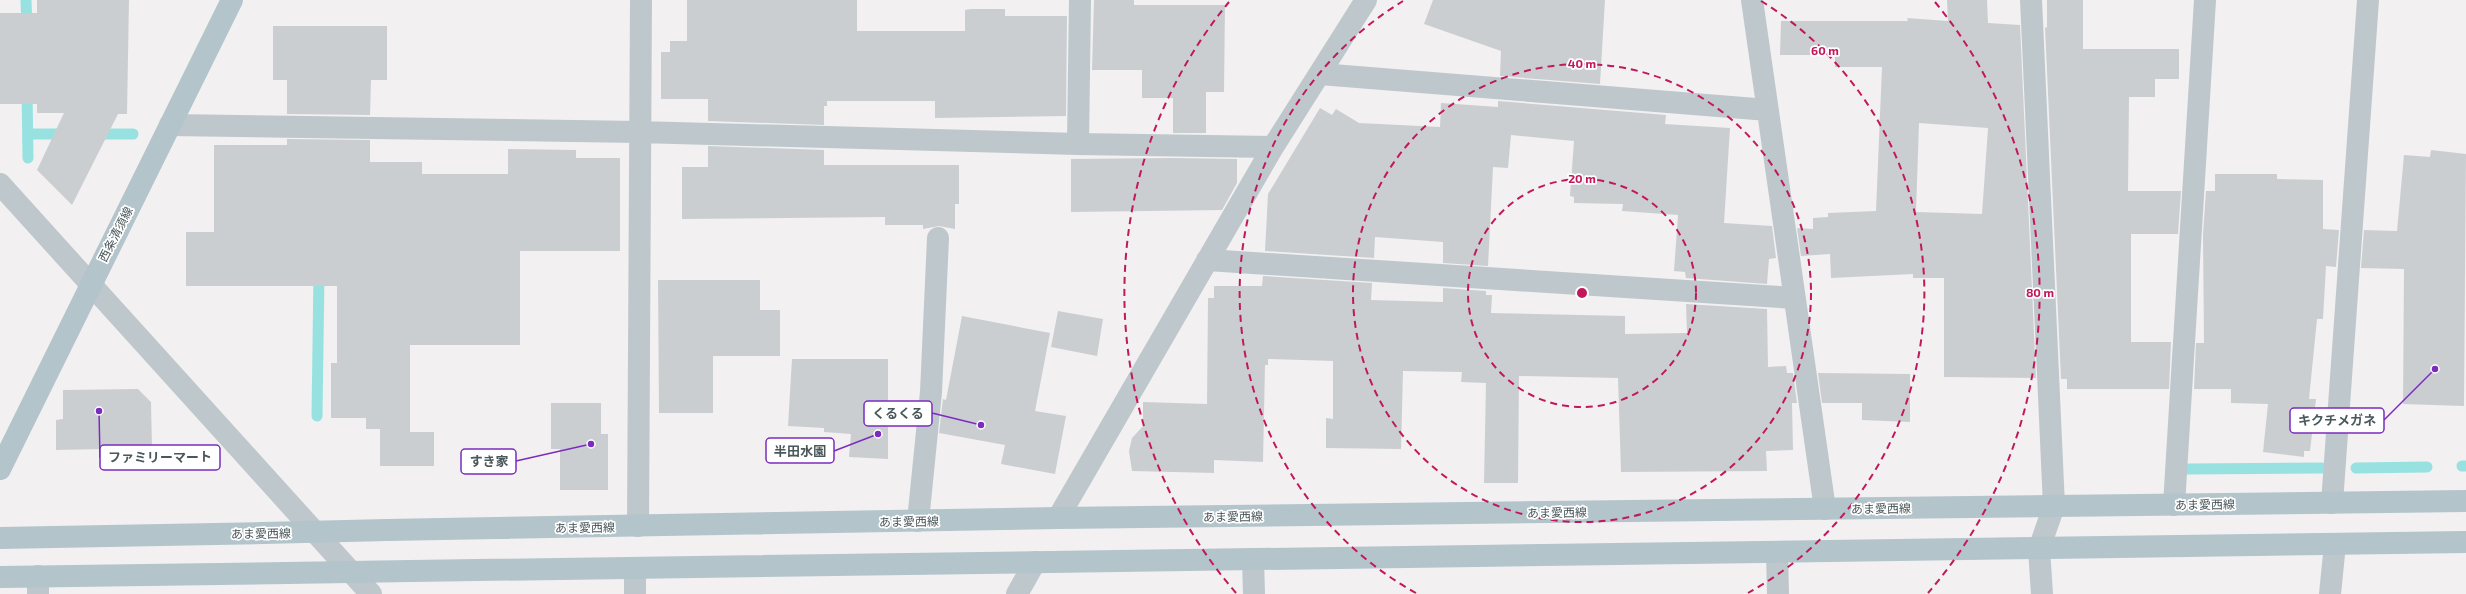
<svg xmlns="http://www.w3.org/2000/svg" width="2466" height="594" viewBox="0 0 2466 594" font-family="'Exo 2','Noto Sans JP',sans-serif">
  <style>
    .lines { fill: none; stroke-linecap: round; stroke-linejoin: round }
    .stream { stroke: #97e2e1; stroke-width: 11 }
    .building { fill: #cbced1; fill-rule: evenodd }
    .minor { stroke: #bec7cb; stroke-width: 22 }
    .major { stroke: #b3c4cb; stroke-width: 22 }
    .major-bridge { stroke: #b3c4cb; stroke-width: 22 }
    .ring { fill: none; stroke: #c2185b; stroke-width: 2; stroke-dasharray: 7 5 }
    .labels { text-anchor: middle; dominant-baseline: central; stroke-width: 3.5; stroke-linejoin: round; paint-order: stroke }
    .street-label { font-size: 12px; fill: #4a575b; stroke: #fff }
    .centre { fill: #c2185b; stroke: #fff; stroke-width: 2 }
    .ring-label { font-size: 12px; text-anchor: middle; font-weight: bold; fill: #c2185b; stroke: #fff; stroke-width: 3.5; stroke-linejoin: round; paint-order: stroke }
    .leader { fill: none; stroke: #7b2cbf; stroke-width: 1.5 }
    .callout-dot { fill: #7b2cbf; stroke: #fff; stroke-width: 1.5 }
    .callout { fill: #fff; stroke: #7b2cbf; stroke-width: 1.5 }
    .callout-label { font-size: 13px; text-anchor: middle; font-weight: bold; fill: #4a575b }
  </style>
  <rect width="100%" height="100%" fill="#f2f0f1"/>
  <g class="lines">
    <path class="stream" d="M 26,0 L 27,28
      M 27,89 L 28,158
      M 28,134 L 68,134
      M 94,134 L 133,134
      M 317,416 L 319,271
      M 2462,466 L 2466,466
      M 2356,468 L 2427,467
      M 2188,469 L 2322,468"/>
  </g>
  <path class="building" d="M 37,0 L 129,0 L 127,114 L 118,114 L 72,205 L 37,170 L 64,113 L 37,113 L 37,104 L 0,104 L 0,13 L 37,13 Z
    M 687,0 L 857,0 L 857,31 L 965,31 L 965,10 L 971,9 L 1005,9 L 1005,16 L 1067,16 L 1066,116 L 935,118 L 935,101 L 827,101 L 827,106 L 824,106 L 824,125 L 708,121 L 708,99 L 661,99 L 661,52 L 670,52 L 670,41 L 687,41 Z
    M 1094,0 L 1134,0 L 1134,5 L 1225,5 L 1224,92 L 1206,92 L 1206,133 L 1173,133 L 1173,98 L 1142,98 L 1142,70 L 1092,70 Z
    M 1433,0 L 1605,0 L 1600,84 L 1500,76 L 1501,51 L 1424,24 Z
    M 1947,0 L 1987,0 L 1988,23 L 2020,25 L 2036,378 L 1944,377 L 1944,278 L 1913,278 L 1913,274 L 1831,278 L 1830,254 L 1801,256 L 1797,228 L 1813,229 L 1813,218 L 1828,217 L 1828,213 L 1876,211 L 1882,67 L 1835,67 L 1835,55 L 1780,55 L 1781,21 L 1908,21 L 1907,18 L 1948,21 ZM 1919,123 L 1988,128 L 1982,214 L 1916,212 Z
    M 2047,0 L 2083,0 L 2083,49 L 2179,49 L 2179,79 L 2155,79 L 2155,97 L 2129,97 L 2128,191 L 2181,191 L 2178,234 L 2131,234 L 2131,342 L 2171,342 L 2169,389 L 2067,389 L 2067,379 L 2061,379 L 2045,27 L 2047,28 Z
    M 273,26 L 387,26 L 387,80 L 371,80 L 370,115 L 287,114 L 287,80 L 273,80 Z
    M 1498,101 L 1666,115 L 1665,124 L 1730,128 L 1724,223 L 1772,226 L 1776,258 L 1769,259 L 1767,284 L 1686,278 L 1685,272 L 1674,271 L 1678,215 L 1622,211 L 1623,204 L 1574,203 L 1574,197 L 1570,196 L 1574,141 L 1511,135 L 1508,168 L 1493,167 L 1488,266 L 1443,263 L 1443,242 L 1375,237 L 1374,258 L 1265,251 L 1268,194 L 1320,108 L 1332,115 L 1336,109 L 1359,123 L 1440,127 L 1441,103 L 1498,107 Z
    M 287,139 L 370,140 L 370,162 L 422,162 L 422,174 L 508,174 L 508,149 L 576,150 L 576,158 L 620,158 L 620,251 L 520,251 L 520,345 L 410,345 L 410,432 L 434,432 L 434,466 L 380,466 L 380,429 L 366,429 L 366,418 L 331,418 L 331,363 L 337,363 L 337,286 L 186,286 L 186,232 L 214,232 L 214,145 L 287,145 Z
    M 708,146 L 824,150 L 824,165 L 959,165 L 959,204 L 955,204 L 955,229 L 939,226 L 923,229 L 923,225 L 885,225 L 885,217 L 682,219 L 682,167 L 708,167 Z
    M 2431,150 L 2466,154 L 2464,406 L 2403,404 L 2404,269 L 2361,268 L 2364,230 L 2397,231 L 2404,155 L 2430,157 Z
    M 1173,158 L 1237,159 L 1237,183 L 1222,210 L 1071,212 L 1071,159 Z
    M 2215,174 L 2277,174 L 2277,179 L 2323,180 L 2323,229 L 2339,230 L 2336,267 L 2326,266 L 2323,319 L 2317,319 L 2309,399 L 2316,399 L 2310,451 L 2304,451 L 2304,457 L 2263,452 L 2268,404 L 2231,403 L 2231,389 L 2194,389 L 2196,343 L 2204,343 L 2203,234 L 2206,191 L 2215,191 Z
    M 1263,276 L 1372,283 L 1371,300 L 1443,302 L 1443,288 L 1486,291 L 1486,295 L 1492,295 L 1491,313 L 1625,316 L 1625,334 L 1687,333 L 1686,304 L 1767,309 L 1768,367 L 1786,366 L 1787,373 L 1793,373 L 1797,403 L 1792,403 L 1793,450 L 1766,451 L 1767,471 L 1621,472 L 1618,378 L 1519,376 L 1518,483 L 1484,483 L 1486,383 L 1461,382 L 1462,372 L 1403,371 L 1401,449 L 1326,448 L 1326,418 L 1333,419 L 1333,361 L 1268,359 L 1268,365 L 1265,365 L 1263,462 L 1214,460 L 1214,473 L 1132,471 L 1129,451 L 1132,438 L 1143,426 L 1143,402 L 1207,404 L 1208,298 L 1214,298 L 1214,286 L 1262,286 Z
    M 658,280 L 760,280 L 760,310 L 780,310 L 780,356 L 713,356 L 713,413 L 659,413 Z
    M 1058,311 L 1103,319 L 1097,356 L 1051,347 Z
    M 962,316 L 1050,333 L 1035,411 L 1066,416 L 1055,474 L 1001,464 L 1005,445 L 939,433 L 943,399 L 946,400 Z
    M 792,359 L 888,359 L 888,459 L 849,457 L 851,434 L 824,432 L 824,428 L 788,426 Z
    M 1818,373 L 1910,374 L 1910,422 L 1862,420 L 1862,403 L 1822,403 Z
    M 138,389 L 151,402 L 152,448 L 56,450 L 56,420 L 63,419 L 63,390 Z
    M 551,403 L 601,403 L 601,434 L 608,434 L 608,490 L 560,490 L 560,449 L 551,449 Z"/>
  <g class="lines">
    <path class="minor" d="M 1752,0 L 1825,509
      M 2031,0 L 2054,506 L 2039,549 L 2042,594
      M 1320,74 L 1768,110
      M 170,125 L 639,132 L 1078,144 L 1273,147
      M 1078,144 L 1080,0
      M 0,184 L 371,594
      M 1207,260 L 1795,298
      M 2332,503 L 2368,0
      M 2174,505 L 2205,0
      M 1058,518 L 1273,147 L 1366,0
      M 918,521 L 931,392 L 938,238
      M 638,526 L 641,0
      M 1777,552 L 1778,594
      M 1253,559 L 1254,594
      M 38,576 L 38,594
      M 635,594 L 635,568
      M 1017,594 L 1035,562
      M 2330,594 L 2335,544"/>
    <path class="major" d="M 0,469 L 232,0
      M 387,530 L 1058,518 L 2466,501
      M 0,538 L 263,533
      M 411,571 L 2466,542
      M 0,577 L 287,573"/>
    <path class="major-bridge" d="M 263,533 L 387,530
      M 287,573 L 411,571"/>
  </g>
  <g class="ring">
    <circle cx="1582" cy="293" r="114"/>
    <circle cx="1582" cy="293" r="229"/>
    <path d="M1416 593A343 343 0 0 1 1403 1M1761 1A343 343 0 0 1 1748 593"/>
    <path d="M1236 593A458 458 0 0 1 1229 2M1935 2A458 458 0 0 1 1928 593"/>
  </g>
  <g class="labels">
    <g class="street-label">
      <text transform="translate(115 234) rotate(-63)">西条清須線</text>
      <text transform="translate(2205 504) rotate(-1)">あま愛西線</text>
      <text transform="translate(1881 508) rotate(-1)">あま愛西線</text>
      <text transform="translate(1557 512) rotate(-1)">あま愛西線</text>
      <text transform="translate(1233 516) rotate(-1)">あま愛西線</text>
      <text transform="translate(909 521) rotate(-1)">あま愛西線</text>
      <text transform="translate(585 527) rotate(-1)">あま愛西線</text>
      <text transform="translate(261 533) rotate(-1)">あま愛西線</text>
    </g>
  </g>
  <circle cx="1582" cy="293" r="6" class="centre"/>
  <g class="ring-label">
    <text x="1825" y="55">60 m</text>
    <text x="1582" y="68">40 m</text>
    <text x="1582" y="183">20 m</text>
    <text x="2040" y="297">80 m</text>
  </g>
  <path class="leader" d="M981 425L932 413M2435 369L2384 420M878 434L834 451M99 411L100 458M591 444L516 461"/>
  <g class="callout-dot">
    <circle cx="981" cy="425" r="4"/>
    <circle cx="2435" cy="369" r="4"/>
    <circle cx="878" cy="434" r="4"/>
    <circle cx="99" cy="411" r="4"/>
    <circle cx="591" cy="444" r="4"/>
  </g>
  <g class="callout">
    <rect x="864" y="401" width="68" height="25" rx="4"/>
    <rect x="2290" y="408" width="94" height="25" rx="4"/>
    <rect x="766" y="438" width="68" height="25" rx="4"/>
    <rect x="100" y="445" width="120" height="25" rx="4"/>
    <rect x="461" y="449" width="55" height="25" rx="4"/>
  </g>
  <g class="callout-label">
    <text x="898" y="418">くるくる</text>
    <text x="2337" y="425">キクチメガネ</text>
    <text x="800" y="456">半田水園</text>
    <text x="160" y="462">ファミリーマート</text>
    <text x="489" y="466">すき家</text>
  </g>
</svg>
